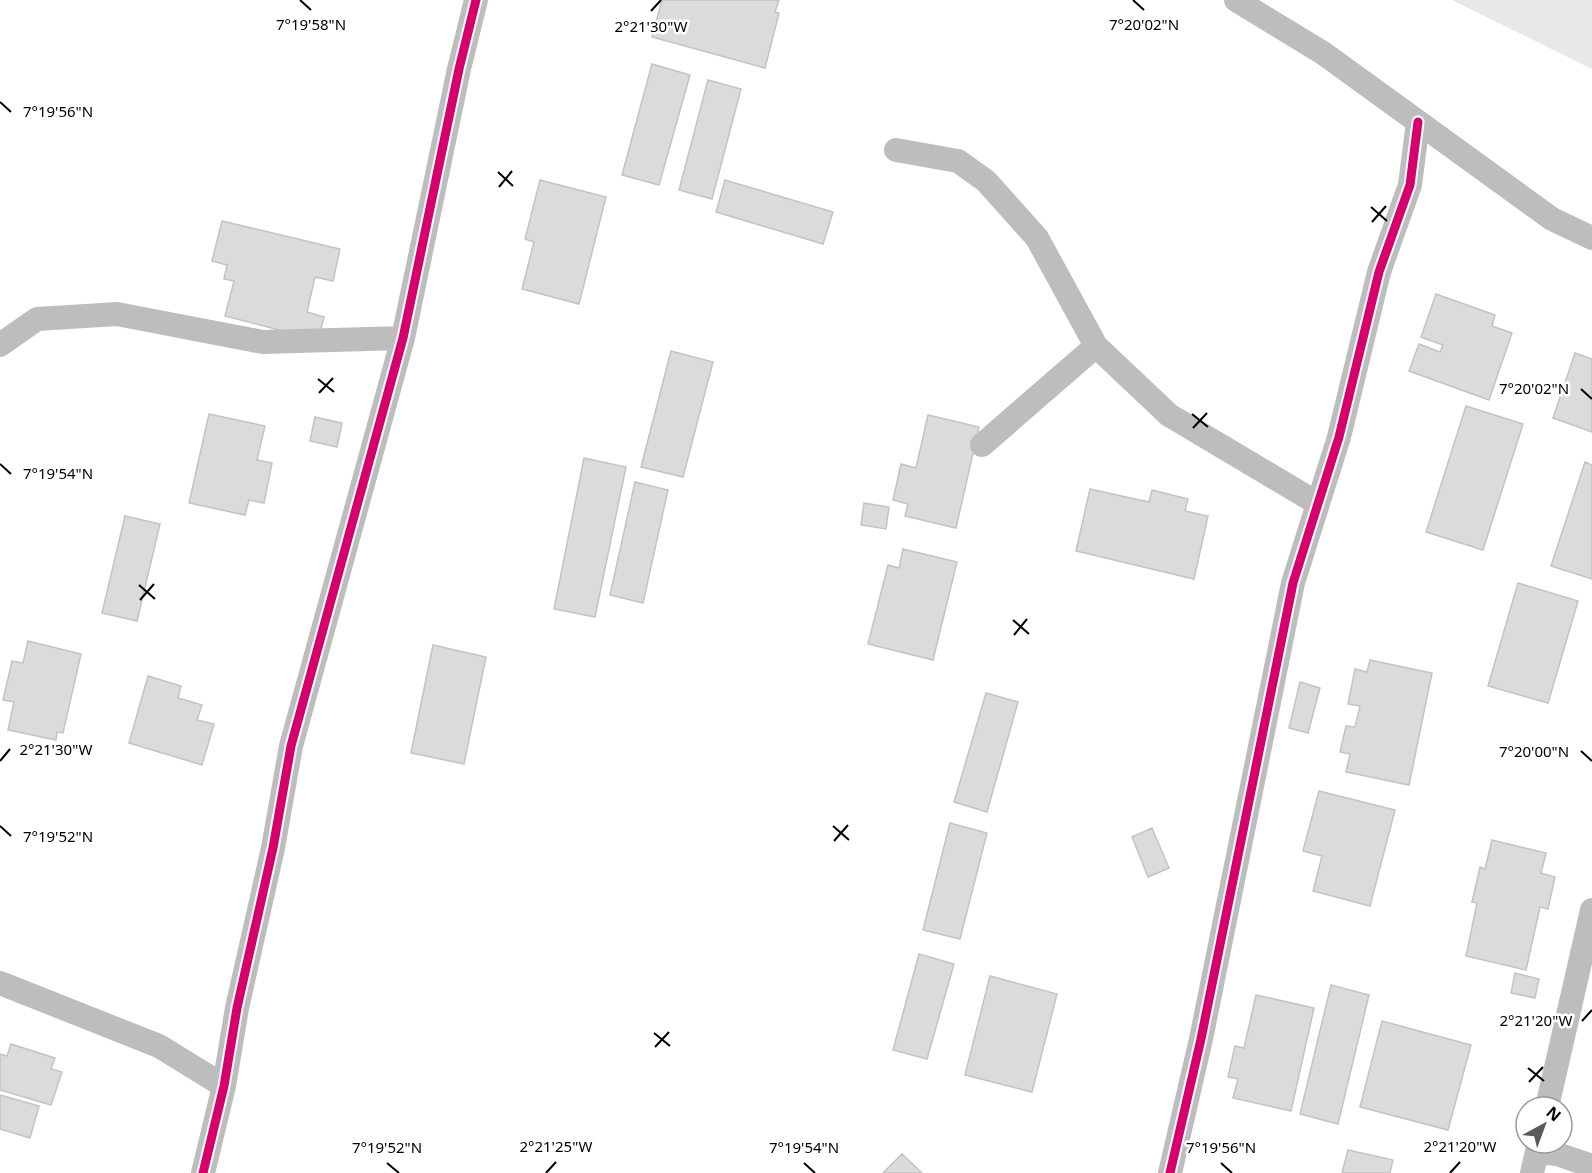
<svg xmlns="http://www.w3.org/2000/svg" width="1592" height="1173" viewBox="0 0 1592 1173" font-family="'Noto Sans',sans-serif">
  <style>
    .green { fill: #e8e8e8 }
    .building { fill: #dbdbdb; stroke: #c3c3c3; stroke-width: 1.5 }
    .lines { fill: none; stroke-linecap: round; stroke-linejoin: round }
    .street { stroke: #bdbdbd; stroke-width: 24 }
    .cycleway-casing { stroke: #fff; stroke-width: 13 }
    .cycleway { stroke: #d6006c; stroke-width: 9 }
    .ticks { fill: none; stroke: #000; stroke-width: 2 }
    .ticks-label { font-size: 15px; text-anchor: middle; fill: #000; stroke: #fff; stroke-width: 5; stroke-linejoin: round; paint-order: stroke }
  </style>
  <rect width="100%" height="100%" fill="#fff"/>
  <path class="green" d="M 1452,0 L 1592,0 L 1592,69 Z"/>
  <path class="building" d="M 662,0 L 779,0 L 775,12 L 779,13 L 765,68 L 652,37 Z
    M 652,64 L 690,75 L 659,185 L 622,175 Z
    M 708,80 L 741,89 L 712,199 L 679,190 Z
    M 540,180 L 606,197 L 579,304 L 522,289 L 534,242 L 525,239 Z
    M 725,180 L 833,212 L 823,244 L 716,212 Z
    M 222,221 L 340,249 L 333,281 L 315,277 L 307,312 L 324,317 L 318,340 L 225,316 L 234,281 L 224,279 L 227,265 L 212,261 Z
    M 1436,294 L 1495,315 L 1492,326 L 1512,333 L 1489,400 L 1409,371 L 1419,344 L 1440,352 L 1443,345 L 1421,337 Z
    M 671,351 L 713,362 L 683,477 L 641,467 Z
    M 1575,353 L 1592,359 L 1592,432 L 1553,418 Z
    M 1466,406 L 1523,424 L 1483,550 L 1426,532 Z
    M 209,414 L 265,426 L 257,460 L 272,463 L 264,503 L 249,500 L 245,515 L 189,503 Z
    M 928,415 L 979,427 L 956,528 L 905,516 L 908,504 L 893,500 L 901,464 L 916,468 Z
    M 315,417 L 342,423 L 337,447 L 310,441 Z
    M 584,458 L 626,467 L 595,617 L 554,609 Z
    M 1585,462 L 1592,465 L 1592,579 L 1551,566 Z
    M 635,482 L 668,490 L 643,603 L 610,595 Z
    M 1090,489 L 1149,502 L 1152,490 L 1188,499 L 1185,511 L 1208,516 L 1194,579 L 1076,551 Z
    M 864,503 L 889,507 L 886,529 L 861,525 Z
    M 125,516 L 160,524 L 137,621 L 102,613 Z
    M 903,549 L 957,562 L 933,660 L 868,644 L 888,565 L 899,568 Z
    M 1518,583 L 1578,601 L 1548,703 L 1488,686 Z
    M 28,641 L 81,654 L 63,733 L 57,732 L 56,740 L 8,730 L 14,702 L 3,700 L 12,661 L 23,663 Z
    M 433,645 L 486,657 L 464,764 L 411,753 Z
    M 1370,660 L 1432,673 L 1409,785 L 1346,772 L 1350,754 L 1340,752 L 1346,726 L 1355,727 L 1360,706 L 1348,704 L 1355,669 L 1367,672 Z
    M 148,676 L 181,686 L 178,698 L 202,705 L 197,720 L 214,724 L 202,765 L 129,743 Z
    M 1300,682 L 1320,688 L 1308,733 L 1289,728 Z
    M 986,693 L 1018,702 L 987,812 L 954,802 Z
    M 1319,791 L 1395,810 L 1370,906 L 1313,891 L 1322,856 L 1303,851 Z
    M 950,823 L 987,833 L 960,939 L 923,930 Z
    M 1152,828 L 1169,868 L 1148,877 L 1132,837 Z
    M 1492,840 L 1546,853 L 1541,873 L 1555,877 L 1548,909 L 1540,907 L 1526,970 L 1466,956 L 1477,903 L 1472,902 L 1480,867 L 1485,869 Z
    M 919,954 L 954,964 L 927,1059 L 893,1050 Z
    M 1515,973 L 1539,979 L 1535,998 L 1511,993 Z
    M 990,976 L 1057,994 L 1032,1092 L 965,1075 Z
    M 1331,985 L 1369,995 L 1338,1124 L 1300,1114 Z
    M 1256,995 L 1314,1008 L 1291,1111 L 1233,1098 L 1238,1079 L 1228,1077 L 1235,1046 L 1244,1048 Z
    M 1382,1021 L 1471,1045 L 1448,1130 L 1360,1107 Z
    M 11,1044 L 55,1058 L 51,1069 L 62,1072 L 51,1105 L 0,1090 L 0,1054 L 7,1056 Z
    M 0,1095 L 39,1106 L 30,1138 L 0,1129 Z
    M 1348,1150 L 1393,1160 L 1390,1173 L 1342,1173 Z
    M 902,1154 L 922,1173 L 883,1173 Z"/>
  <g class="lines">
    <path class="street" d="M 1236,0 L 1323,53 L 1552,219 L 1592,238
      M 896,150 L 958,161 L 986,181 L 1037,238 L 1096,346 L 1169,415 L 1317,503
      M 0,345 L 37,319 L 117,314 L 263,342 L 403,338
      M 982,445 L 1096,346
      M 0,983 L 159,1046 L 224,1086
      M 1547,1107 L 1592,910
      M 1537,1152 L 1557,1154 L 1592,1166
      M 203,1173 L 224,1086 L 237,1008 L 273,848 L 291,746 L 403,338 L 459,69 L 476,0
      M 1170,1173 L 1201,1039 L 1293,583 L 1339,437 L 1379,272 L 1410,185 L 1418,122
      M 1532,1173 L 1539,1143"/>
    <defs>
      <path id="cycleway" d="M 203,1173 L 224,1086 L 237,1008 L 273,848 L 291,746 L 403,338 L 459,69 L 476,0
        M 1170,1173 L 1201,1039 L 1293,583 L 1339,437 L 1379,272 L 1410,185 L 1418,122"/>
    </defs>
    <use href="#cycleway" class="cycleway-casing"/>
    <use href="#cycleway" class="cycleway"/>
  </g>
  <path class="ticks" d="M 300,0 L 311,10M 1133,0 L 1144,10M 651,11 L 661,0M 0,102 L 11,112M 498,172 L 513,186M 499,187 L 512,171M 1371,207 L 1387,221M 1372,222 L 1386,206M 318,379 L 334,392M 1581,389 L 1592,399M 319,393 L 333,378M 1192,414 L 1208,427M 1193,428 L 1207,413M 0,464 L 11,474M 139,585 L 155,599M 140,600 L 154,584M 1013,620 L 1029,634M 1014,635 L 1027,619M 1581,751 L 1592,761M 0,761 L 10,749M 0,826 L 11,836M 833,826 L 849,840M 834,841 L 848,825M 1582,1021 L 1592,1010M 654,1033 L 670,1046M 655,1047 L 669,1032M 1528,1068 L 1544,1081M 1529,1082 L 1543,1067M 387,1163 L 399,1173M 804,1163 L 815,1173M 1221,1163 L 1232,1173M 546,1173 L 556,1162M 1450,1173 L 1460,1162"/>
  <g class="ticks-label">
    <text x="311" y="30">7°19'58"N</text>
    <text x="1144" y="30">7°20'02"N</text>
    <text x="651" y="32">2°21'30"W</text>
    <text x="58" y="117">7°19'56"N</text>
    <text x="1534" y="394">7°20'02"N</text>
    <text x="58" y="479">7°19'54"N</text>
    <text x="56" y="755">2°21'30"W</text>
    <text x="1534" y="757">7°20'00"N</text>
    <text x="58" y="842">7°19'52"N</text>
    <text x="1536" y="1026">2°21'20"W</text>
    <text x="556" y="1152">2°21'25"W</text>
    <text x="1460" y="1152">2°21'20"W</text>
    <text x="387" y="1153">7°19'52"N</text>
    <text x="804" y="1153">7°19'54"N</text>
    <text x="1221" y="1153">7°19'56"N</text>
  </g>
  <g transform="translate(1544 1125) rotate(41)"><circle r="28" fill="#ffffff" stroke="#999999" stroke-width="1.5"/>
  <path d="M0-4.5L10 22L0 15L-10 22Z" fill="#595959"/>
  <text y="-9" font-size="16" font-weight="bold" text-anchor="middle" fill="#000000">N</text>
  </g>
</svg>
